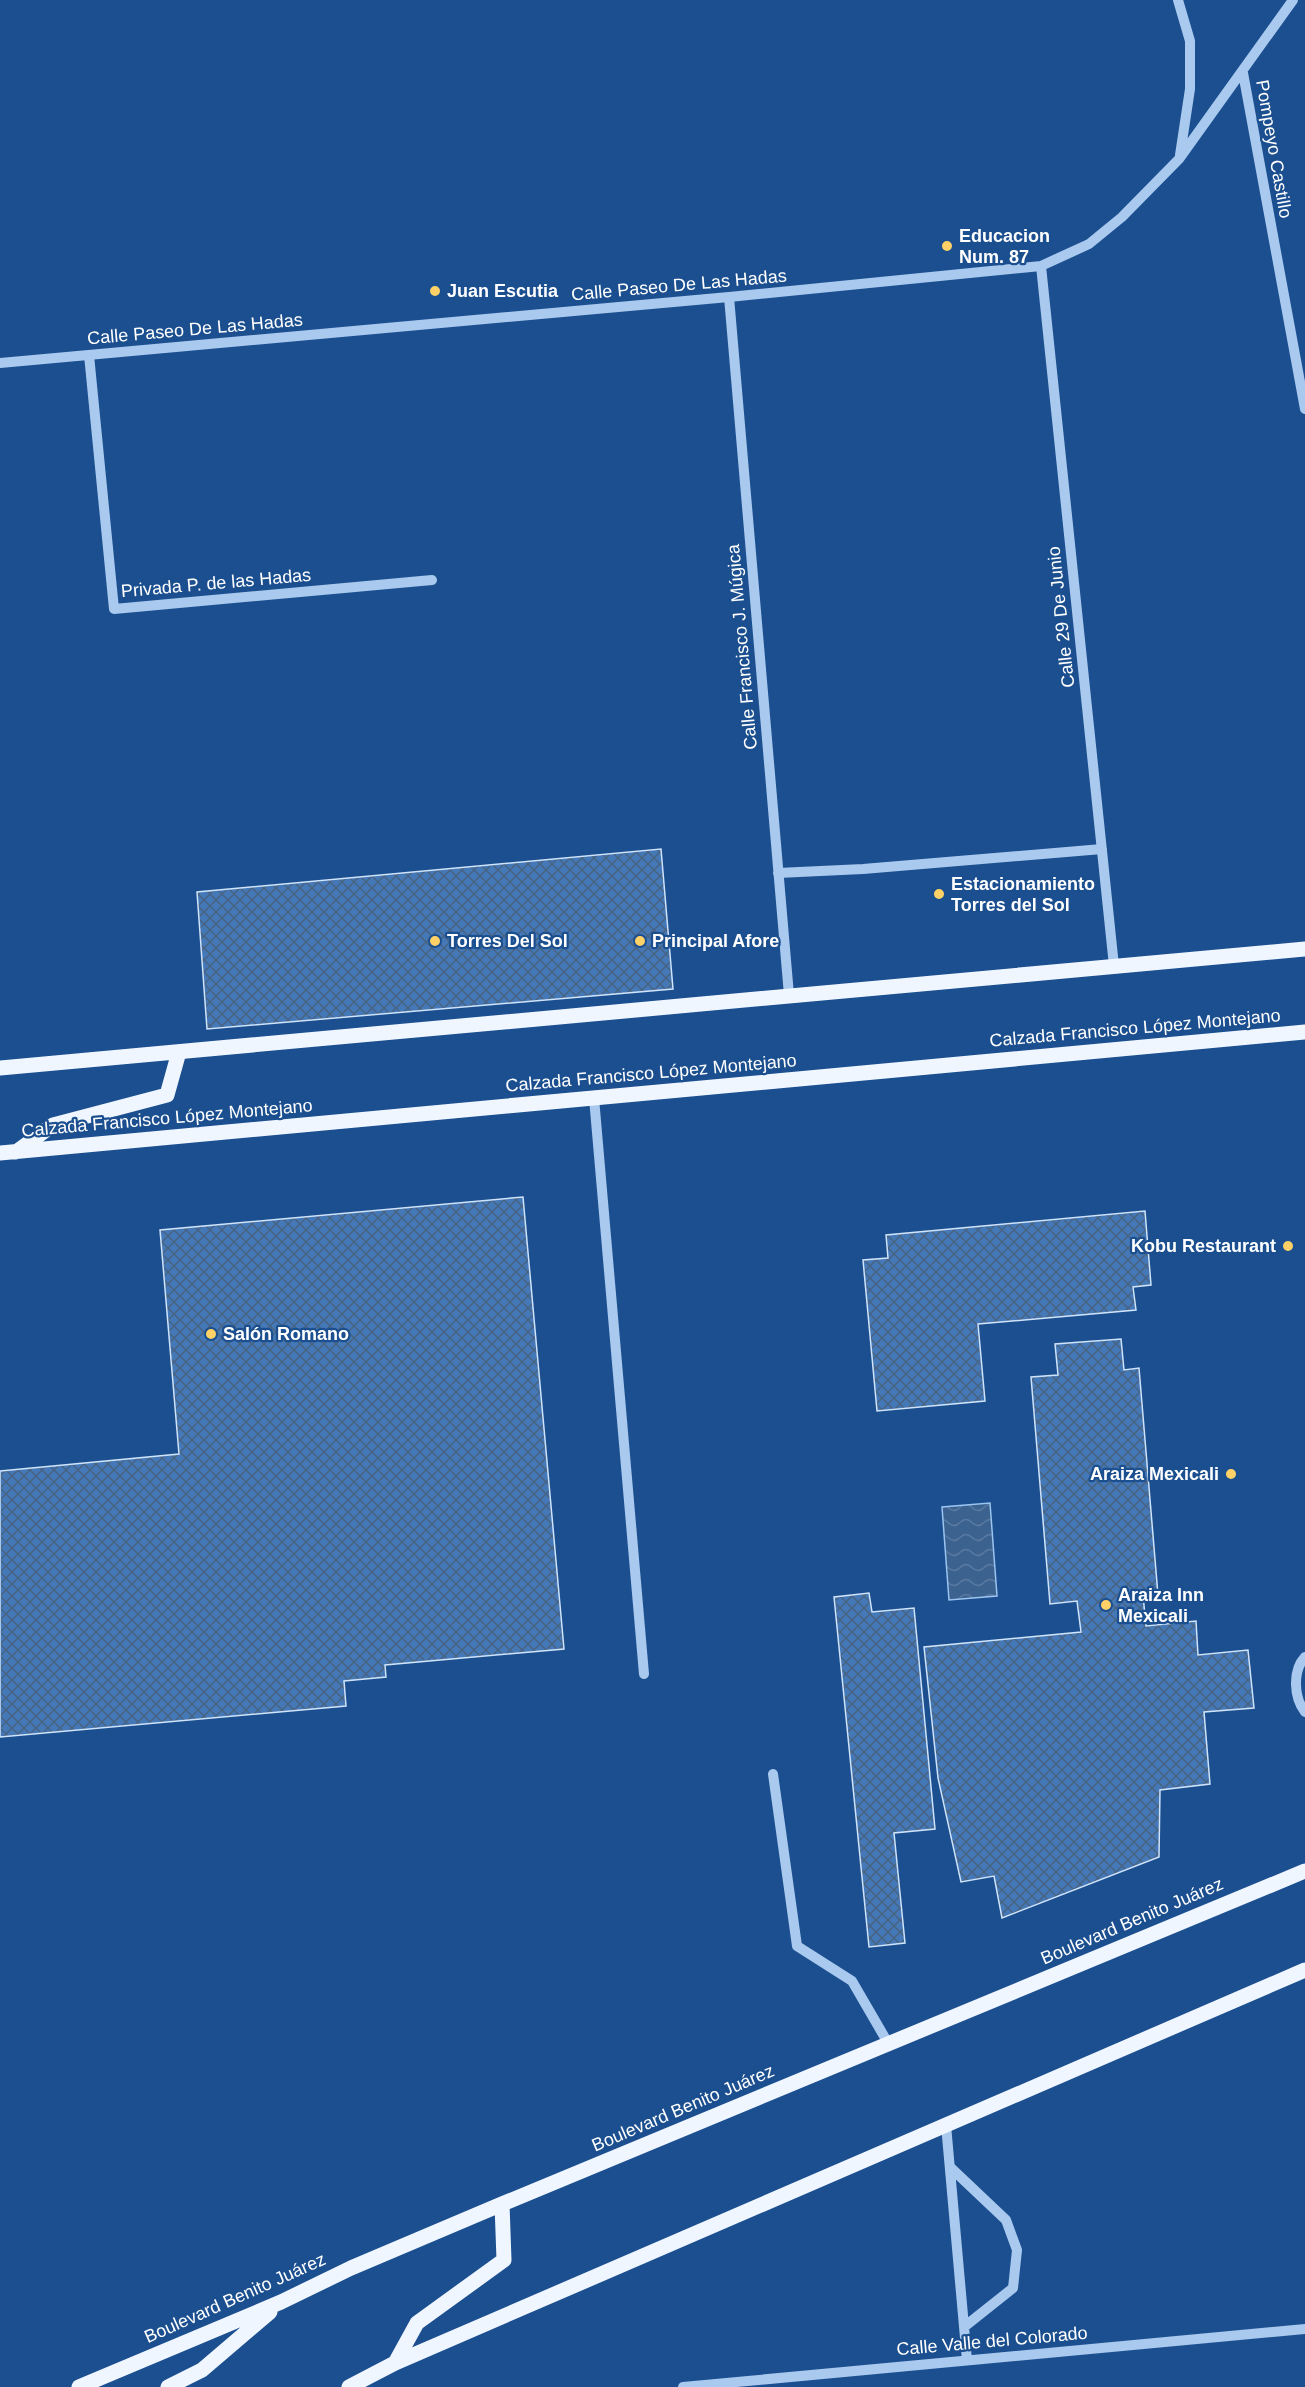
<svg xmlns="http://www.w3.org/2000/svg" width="1305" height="2387" viewBox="0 0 1305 2387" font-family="Arial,sans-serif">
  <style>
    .water { fill: url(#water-waves); stroke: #9cc4f0; stroke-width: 1.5 }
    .building { fill: url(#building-cross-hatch); stroke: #cfe3fa; stroke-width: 1.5 }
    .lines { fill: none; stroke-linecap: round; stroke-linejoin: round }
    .minor { stroke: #a9c9ee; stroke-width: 10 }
    .major { stroke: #f0f6ff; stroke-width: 15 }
    .poi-dot { fill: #ffd166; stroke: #1b4f8f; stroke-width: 2 }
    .labels { text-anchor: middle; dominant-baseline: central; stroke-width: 4.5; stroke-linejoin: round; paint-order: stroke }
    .street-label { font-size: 18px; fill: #fff; stroke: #1b4f8f }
    .poi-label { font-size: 18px; font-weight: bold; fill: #fff; stroke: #1b4f8f; text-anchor: start }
  </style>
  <defs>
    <pattern id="water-waves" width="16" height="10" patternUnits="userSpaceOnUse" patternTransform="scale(1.5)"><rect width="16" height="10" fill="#3c6290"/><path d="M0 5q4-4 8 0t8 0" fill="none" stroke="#597aa1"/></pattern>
    <pattern id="building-cross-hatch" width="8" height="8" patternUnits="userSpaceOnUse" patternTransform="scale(1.5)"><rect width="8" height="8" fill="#4478b7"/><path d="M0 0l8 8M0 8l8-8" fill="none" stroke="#486282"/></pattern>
  </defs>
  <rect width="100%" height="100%" fill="#1b4f8f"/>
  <path class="water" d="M 990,1503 L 997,1596 L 949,1600 L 942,1507 Z"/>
  <path class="building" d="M 661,849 L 673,989 L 207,1029 L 197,892 Z
    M 523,1197 L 564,1649 L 385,1665 L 386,1677 L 344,1681 L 346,1706 L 0,1737 L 0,1471 L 179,1454 L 160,1230 Z
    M 1145,1211 L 1151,1285 L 1133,1287 L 1136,1310 L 978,1324 L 985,1401 L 877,1411 L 863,1260 L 888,1258 L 886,1235 Z
    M 1121,1339 L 1124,1370 L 1139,1368 L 1158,1595 L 1143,1595 L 1146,1626 L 1196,1621 L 1198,1655 L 1248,1650 L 1254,1708 L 1204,1712 L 1210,1784 L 1160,1790 L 1159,1857 L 1002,1918 L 994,1876 L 961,1882 L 938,1778 L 924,1647 L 1081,1632 L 1077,1601 L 1050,1604 L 1031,1377 L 1058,1375 L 1055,1344 Z
    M 869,1593 L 872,1612 L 914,1608 L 935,1829 L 894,1833 L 905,1943 L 869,1947 L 834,1597 Z"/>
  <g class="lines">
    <path class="minor" d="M 1178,0 L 1190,41 L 1190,89 L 1180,155
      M 1243,73 L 1305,409
      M 1041,266 L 1114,966
      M 729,297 L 789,995
      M 89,355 L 114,609 L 432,580
      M 0,363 L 729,297 L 1041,266 L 1089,244 L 1122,217 L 1179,159 L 1293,0
      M 778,873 L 863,869 L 1102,849
      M 594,1098 L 644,1674
      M 1305,1657 C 1292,1671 1294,1698 1305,1712
      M 773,1774 L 797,1946 L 852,1981 L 888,2043
      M 946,2125 L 967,2360
      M 950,2167 L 1006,2220 L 1017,2250 L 1013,2288 L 964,2327
      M 683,2387 L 1305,2329"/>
    <path class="major" d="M 0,1068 L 1305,949
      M 16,1152 L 53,1125 L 167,1095 L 179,1052
      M 0,1153 L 1305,1032
      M 395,2363 L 417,2323 L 504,2260 L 502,2204
      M 79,2387 L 281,2302 L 351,2268 L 502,2204 L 1305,1871
      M 168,2387 L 202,2370 L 270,2312
      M 349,2387 L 395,2363 L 1305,1970"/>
  </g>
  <g class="poi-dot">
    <circle cx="947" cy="246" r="6"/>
    <circle cx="435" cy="291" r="6"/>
    <circle cx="939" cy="894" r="6"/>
    <circle cx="435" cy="941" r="6"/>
    <circle cx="640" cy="941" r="6"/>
    <circle cx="1288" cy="1246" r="6"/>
    <circle cx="211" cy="1334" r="6"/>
    <circle cx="1231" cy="1474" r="6"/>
    <circle cx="1106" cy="1605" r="6"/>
  </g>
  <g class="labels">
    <g class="street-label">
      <text transform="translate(1274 149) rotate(80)">Pompeyo Castillo</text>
      <text transform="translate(679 285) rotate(-5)">Calle Paseo De Las Hadas</text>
      <text transform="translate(195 329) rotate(-5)">Calle Paseo De Las Hadas</text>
      <text transform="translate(216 583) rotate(-5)">Privada P. de las Hadas</text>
      <text transform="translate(1061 617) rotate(-96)">Calle 29 De Junio</text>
      <text transform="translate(742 647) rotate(-95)">Calle Francisco J. Múgica</text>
      <text transform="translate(1135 1028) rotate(-5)">Calzada Francisco López Montejano</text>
      <text transform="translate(651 1073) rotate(-5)">Calzada Francisco López Montejano</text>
      <text transform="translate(167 1118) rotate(-5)">Calzada Francisco López Montejano</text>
      <text transform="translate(1132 1921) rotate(-23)">Boulevard Benito Juárez</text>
      <text transform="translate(683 2108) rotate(-23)">Boulevard Benito Juárez</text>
      <text transform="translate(235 2298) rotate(-24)">Boulevard Benito Juárez</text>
      <text transform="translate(992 2341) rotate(-5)">Calle Valle del Colorado</text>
    </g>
    <g class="poi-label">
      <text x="959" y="236">Educacion<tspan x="959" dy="21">Num. 87</tspan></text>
      <text x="447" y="291">Juan Escutia</text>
      <text x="951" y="884">Estacionamiento<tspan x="951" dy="21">Torres del Sol</tspan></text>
      <text x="447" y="941">Torres Del Sol</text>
      <text x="652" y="941">Principal Afore</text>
      <text x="1276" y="1246" text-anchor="end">Kobu Restaurant</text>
      <text x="223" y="1334">Salón Romano</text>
      <text x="1219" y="1474" text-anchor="end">Araiza Mexicali</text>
      <text x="1118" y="1595">Araiza Inn<tspan x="1118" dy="21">Mexicali</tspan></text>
    </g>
  </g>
</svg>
